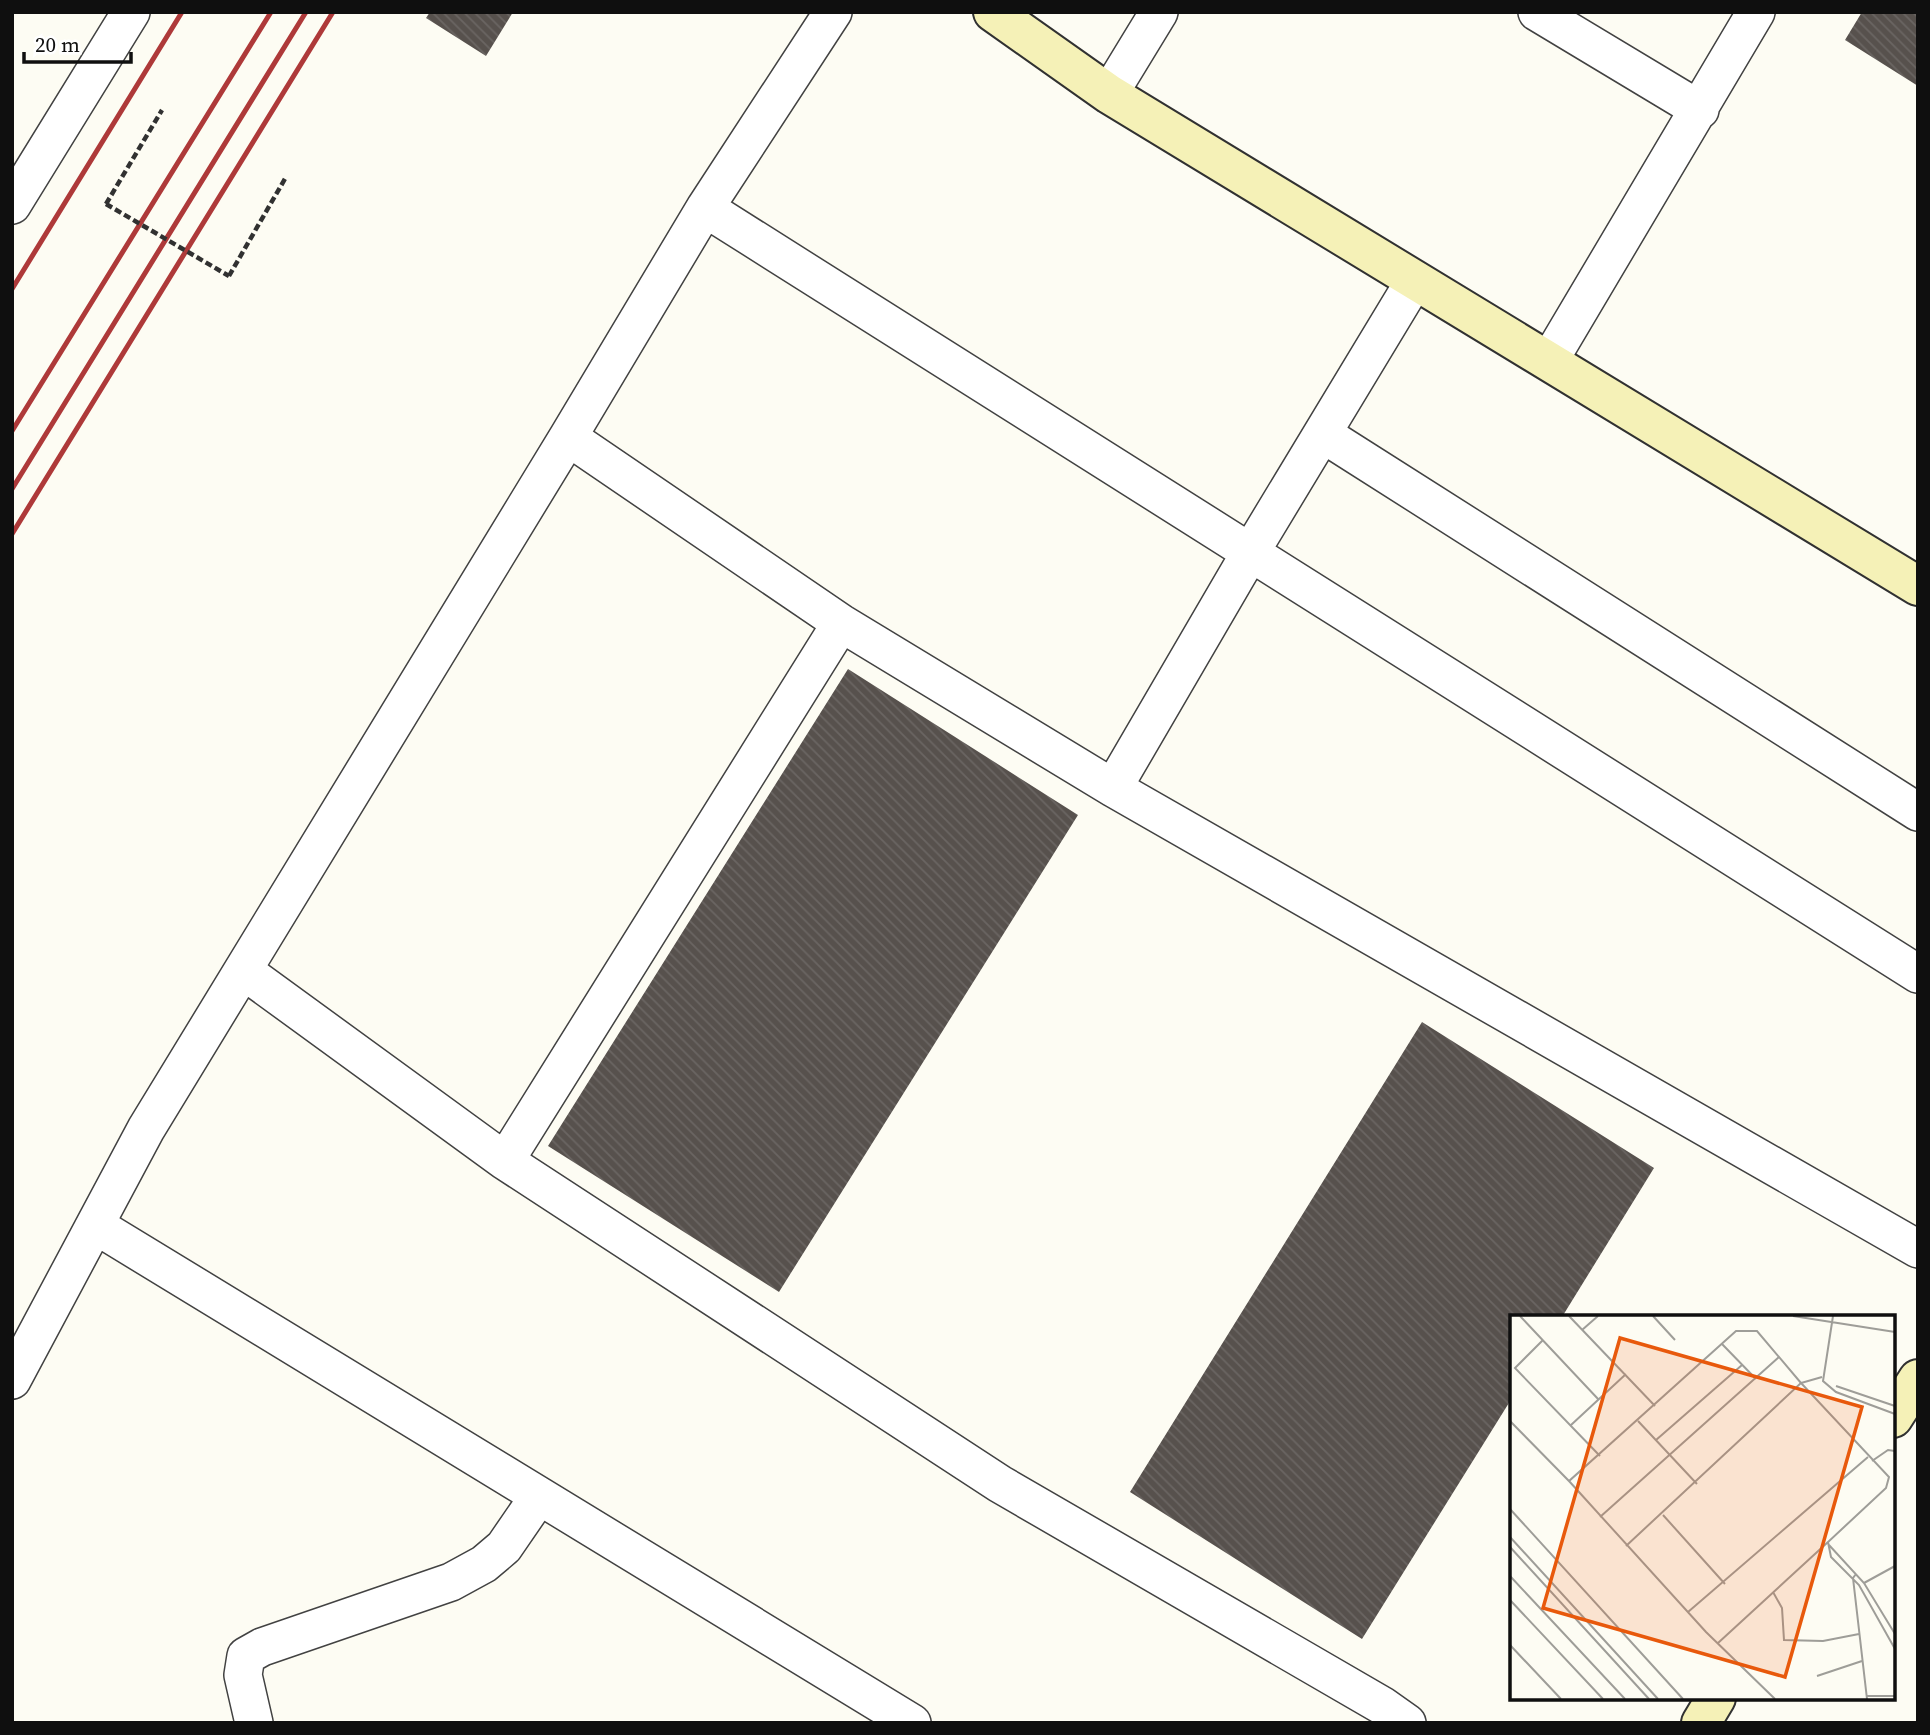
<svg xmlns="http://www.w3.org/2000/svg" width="1930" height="1735" viewBox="0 0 1930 1735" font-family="'Source Serif 4',serif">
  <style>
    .building { fill: url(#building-back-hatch) }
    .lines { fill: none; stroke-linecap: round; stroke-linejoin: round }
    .street-casing { stroke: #424242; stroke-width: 40 }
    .secondary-casing { stroke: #313131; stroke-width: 42 }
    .path { stroke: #313131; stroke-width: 4.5; stroke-dasharray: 7 3.5; stroke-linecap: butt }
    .street { stroke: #fff; stroke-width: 37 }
    .secondary { stroke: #f5f1b7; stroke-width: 38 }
    .rail { stroke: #ae3939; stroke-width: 5 }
    .path-bridge { stroke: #313131; stroke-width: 4.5; stroke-dasharray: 7 3.5; stroke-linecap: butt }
    .inset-road { fill: none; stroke: #9e9d98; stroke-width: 2 }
    .view { fill: #e8590c; fill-opacity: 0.15; stroke: #e8590c; stroke-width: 3.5 }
    .inset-edge { fill: none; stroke: #0f0f0f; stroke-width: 3.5 }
  </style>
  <defs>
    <pattern id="building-back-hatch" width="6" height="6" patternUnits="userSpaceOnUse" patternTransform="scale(1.75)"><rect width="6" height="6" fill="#57514d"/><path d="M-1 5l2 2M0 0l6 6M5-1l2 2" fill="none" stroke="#6a6562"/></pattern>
  </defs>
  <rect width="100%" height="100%" fill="#fdfcf3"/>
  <path class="building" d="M 430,12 L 513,12 L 486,56 L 426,18 Z
    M 1862,12 L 1918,12 L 1918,86 L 1845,40 Z
    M 848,669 L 1078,815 L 779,1292 L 548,1146 Z
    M 1422,1022 L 1654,1168 L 1562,1317 L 1512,1317 L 1512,1398 L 1362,1639 L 1130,1492 Z"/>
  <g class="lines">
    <defs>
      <path id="street" d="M 1537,12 L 1700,110
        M 1109,94 L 1159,12
        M 12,205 L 131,12
        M 705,208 L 1918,974
        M 1549,361 L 1756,12
        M 1323,434 L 1918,812
        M 568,437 L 841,623 L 1113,788 L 1918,1249
        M 1113,788 L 1250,553 L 1415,280
        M 244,971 L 505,1161 L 1000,1484 L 1383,1706 L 1407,1723
        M 505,1161 L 841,623
        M 95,1225 L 912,1723
        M 12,1380 L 146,1129 L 568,437 L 705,208 L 833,12
        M 254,1723 L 243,1675 L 246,1656 L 262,1647 L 451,1582 L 484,1564 L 504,1547 L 539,1496"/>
      <path id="secondary" d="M 993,12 L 1109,94 L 1918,586
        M 1893,1418 L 1918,1379
        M 1701,1723 L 1716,1698"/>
    </defs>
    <use href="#street" class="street-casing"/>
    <use href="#secondary" class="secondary-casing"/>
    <path class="path" d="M 106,204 L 162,110
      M 229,276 L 286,177"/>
    <use href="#street" class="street"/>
    <use href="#secondary" class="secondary"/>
    <path class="rail" d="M 12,289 L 182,12
      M 12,431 L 271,12
      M 12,489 L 306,12
      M 12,534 L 333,12"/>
    <path class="path-bridge" d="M 106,204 L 229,276"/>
  </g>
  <g transform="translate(1510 1315)">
    <rect width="385" height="385" fill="#fdfcf3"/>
    <path class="inset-road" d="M 10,1 L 89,85M 59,1 L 145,91M 143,1 L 165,25M 283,1 L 385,17M 323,1 L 313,66 L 326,77 L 385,99M 72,15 L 88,1M 33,25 L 5,53 L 90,141M 212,29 L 246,64M 312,62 L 291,68 L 379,162 L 376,173 L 318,227 L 321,242 L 349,270 L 385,334M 326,71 L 385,91M 0,106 L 59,166 L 226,16 L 247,16 L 291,68 L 116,231M 128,106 L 187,169M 61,110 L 116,59M 146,125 L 232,50M 362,146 L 378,135 L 385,136M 59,166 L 196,317 L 265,384M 0,194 L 173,384M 153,200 L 215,269M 90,202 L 269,42M 0,222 L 148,384M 319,230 L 354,268 L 385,319M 0,232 L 139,384M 346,259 L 343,263 L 357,384M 0,261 L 115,384M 354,268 L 385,251M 263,277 L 272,293 L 274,325 L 313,326 L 349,319M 0,285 L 93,384M 178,297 L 358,142M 208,328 L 318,227M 0,330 L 51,384M 307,361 L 352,346M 356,381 L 385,381"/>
    <path class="view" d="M 110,23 L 352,92 L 275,362 L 33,293 Z"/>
    <rect width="385" height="385" class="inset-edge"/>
  </g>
  <rect width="1930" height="1735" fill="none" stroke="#0f0f0f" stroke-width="28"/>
  <path d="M24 52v10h107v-10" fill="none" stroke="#0f0f0f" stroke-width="3.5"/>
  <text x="35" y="52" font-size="21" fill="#0f0f0f" stroke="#ffffff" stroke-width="5" paint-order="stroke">20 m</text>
</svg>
